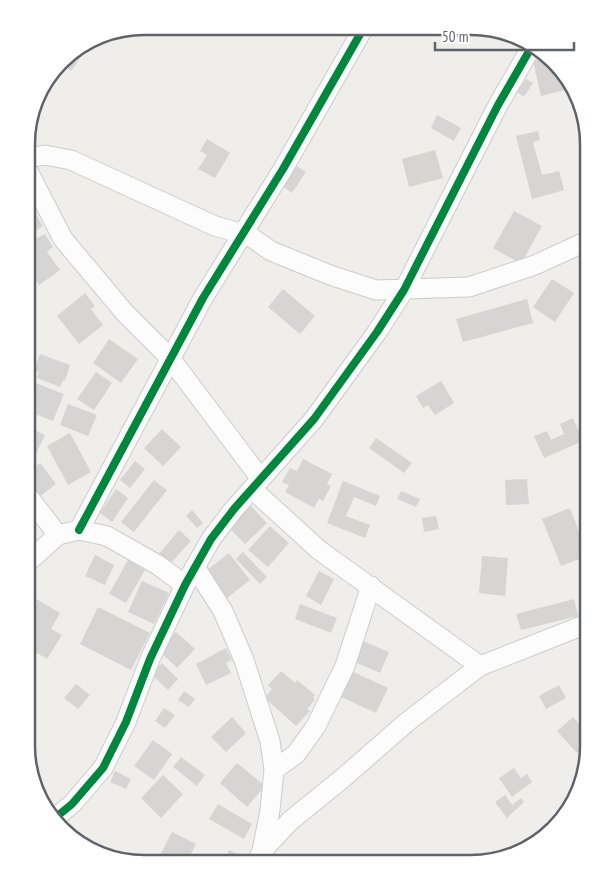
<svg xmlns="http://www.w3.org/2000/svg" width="615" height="890" viewBox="0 0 615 890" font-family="'PT Sans Narrow',sans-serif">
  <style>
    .building { fill: #d6d5d3 }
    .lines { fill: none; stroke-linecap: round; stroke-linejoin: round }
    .minor-casing { stroke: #cbcccc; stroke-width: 21 }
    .minor { stroke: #fdfcfc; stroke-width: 19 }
    .cycleway-casing { stroke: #fff; stroke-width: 11 }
    .cycleway { stroke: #00873e; stroke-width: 8 }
    .rim { fill: none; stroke: #5f6368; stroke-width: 2.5 }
  </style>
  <rect width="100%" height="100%" fill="#efeeea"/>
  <path class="building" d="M 92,41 L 71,71 L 60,63 L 67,55 Z
    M 548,57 L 573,88 L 541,96 L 533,61 Z
    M 526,79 L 533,83 L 524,97 L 517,92 Z
    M 33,113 L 39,115 L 29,150 L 27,150 L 27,128 Z
    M 437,115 L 461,128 L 454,141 L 431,128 Z
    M 538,131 L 540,140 L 533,142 L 542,175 L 559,171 L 564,190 L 532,199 L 516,136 Z
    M 207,139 L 230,153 L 215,178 L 198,169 L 207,155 L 200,151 Z
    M 435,150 L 443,178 L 409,187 L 402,159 Z
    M 292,163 L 306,172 L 292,193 L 279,184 Z
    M 514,211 L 542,226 L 521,264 L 493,248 Z
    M 35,213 L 43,226 L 27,236 L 27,217 Z
    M 45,234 L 53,247 L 47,252 L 60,270 L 39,285 L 27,268 L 27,244 Z
    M 552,279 L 574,293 L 555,322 L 533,307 Z
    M 283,289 L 315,316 L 300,334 L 268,307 Z
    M 85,293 L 95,306 L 91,309 L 103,325 L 79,344 L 57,316 Z
    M 527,299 L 533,323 L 463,342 L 456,319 Z
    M 109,339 L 138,359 L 121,383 L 93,363 Z
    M 40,354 L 70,365 L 65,381 L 63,380 L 60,387 L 37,378 L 39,372 L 34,370 Z
    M 96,372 L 112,383 L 94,410 L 77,399 Z
    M 441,381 L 454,403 L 435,415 L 428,405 L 423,408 L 416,396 Z
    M 33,382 L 64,394 L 53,421 L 27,411 L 27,398 Z
    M 68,404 L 97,415 L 88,436 L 60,425 Z
    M 573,418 L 583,441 L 544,458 L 534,436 L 547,431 L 551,440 L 564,434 L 560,424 Z
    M 27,426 L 45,435 L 34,458 L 27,455 Z
    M 162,429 L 181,447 L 163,466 L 144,448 Z
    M 70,433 L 91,472 L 68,485 L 47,446 Z
    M 376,438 L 412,463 L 404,473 L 369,448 Z
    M 303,459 L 332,474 L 327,484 L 331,486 L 323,501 L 319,499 L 314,508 L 285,492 L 289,485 L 282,482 L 290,468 L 297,471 Z
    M 135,461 L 145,469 L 130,488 L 120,480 Z
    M 40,463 L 56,484 L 39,497 L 27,481 L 27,473 Z
    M 527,479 L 529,504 L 506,505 L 505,480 Z
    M 154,480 L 167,490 L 134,532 L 121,522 Z
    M 343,481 L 380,496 L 376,506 L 354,497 L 346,516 L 370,525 L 365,538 L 327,523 Z
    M 116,489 L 128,498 L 112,522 L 100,513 Z
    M 401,491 L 420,499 L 416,507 L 397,499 Z
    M 250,505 L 267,523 L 245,544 L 228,527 Z
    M 570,508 L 581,537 L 589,534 L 589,567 L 584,557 L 561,566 L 542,519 Z
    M 192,510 L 203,523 L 197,528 L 186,516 Z
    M 436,516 L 439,529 L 424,532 L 422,518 Z
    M 270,526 L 289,543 L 268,567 L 248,550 Z
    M 179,530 L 191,541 L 170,564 L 159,554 Z
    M 243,552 L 267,577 L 260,584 L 236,559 Z
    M 229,553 L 250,580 L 227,598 L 206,571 Z
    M 95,555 L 114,565 L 105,585 L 85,576 Z
    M 482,556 L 508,558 L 505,596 L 479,593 Z
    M 128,560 L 145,570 L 126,603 L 109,594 Z
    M 319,571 L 334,579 L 321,605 L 306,596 Z
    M 142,581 L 169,593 L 154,624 L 128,612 Z
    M 28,594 L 60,613 L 51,629 L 62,635 L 47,659 L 37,653 L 32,662 L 26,659 Z
    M 574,599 L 578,616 L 521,630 L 516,614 Z
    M 300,604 L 337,618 L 331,633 L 295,619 Z
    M 98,607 L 150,633 L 131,670 L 80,644 Z
    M 176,632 L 195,649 L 177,668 L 159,651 Z
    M 363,641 L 389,652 L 380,673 L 355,662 Z
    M 226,648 L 232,660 L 226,663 L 231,673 L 206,685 L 196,664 Z
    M 162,663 L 178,679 L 168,690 L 151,674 Z
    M 349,670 L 388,688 L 376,713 L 337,695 Z
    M 281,671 L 295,683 L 297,680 L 315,695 L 313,698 L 315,700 L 307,709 L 310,711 L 296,726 L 265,698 L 272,689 L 268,685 Z
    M 76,684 L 90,695 L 78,709 L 64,698 Z
    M 559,685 L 566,698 L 546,709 L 539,696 Z
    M 184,691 L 195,699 L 189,707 L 178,700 Z
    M 164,708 L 175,715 L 165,728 L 155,721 Z
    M 232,717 L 246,733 L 226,752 L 211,737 Z
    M 573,717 L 586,732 L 580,738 L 586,745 L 577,753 L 557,731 Z
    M 153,740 L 172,754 L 154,780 L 134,766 Z
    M 181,757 L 205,775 L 197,786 L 173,767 Z
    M 237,763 L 265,786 L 247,807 L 220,783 Z
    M 514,768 L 521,778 L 527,774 L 532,782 L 512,797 L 499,778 Z
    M 115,771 L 131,779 L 126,789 L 110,782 Z
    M 163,775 L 183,794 L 161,818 L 141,798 Z
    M 505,795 L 512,805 L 521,798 L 524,802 L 507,818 L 495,802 Z
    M 218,804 L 252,824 L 244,839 L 209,819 Z
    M 172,832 L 196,844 L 186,863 L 156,863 Z
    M 229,850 L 242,856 L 240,863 L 224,863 Z
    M 199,855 L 213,861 L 212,863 L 196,863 Z"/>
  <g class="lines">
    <defs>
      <path id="minor" d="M 27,158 L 45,155 L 71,160 L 215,226 L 243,234
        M 27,169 L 63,239 L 125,313 L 170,358 L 261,479
        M 244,232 L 271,251 L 330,275 L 376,290 L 469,287 L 535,265 L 589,240
        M 252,489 L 319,550 L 480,666
        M 27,495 L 58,535
        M 79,530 L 203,298 L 283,169 L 363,29
        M 27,563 L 58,535 L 79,530 L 107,536 L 158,565 L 185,585
        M 195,567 L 223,611 L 244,660 L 270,741 L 274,770 L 270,810 L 262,851
        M 274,770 L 296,754 L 316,726 L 345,666 L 371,586
        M 55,818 L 72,804 L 103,768 L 126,722 L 150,659 L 185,585 L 211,539 L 234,509 L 314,419 L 377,332 L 404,290 L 498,105 L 532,46
        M 256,863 L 262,851 L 290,821 L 343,778 L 407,722 L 480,666 L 589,623"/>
    </defs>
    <use href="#minor" class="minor-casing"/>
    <use href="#minor" class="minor"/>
    <defs>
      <path id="cycleway" d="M 79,530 L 203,298 L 283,169 L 363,29
        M 55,818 L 72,804 L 103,768 L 126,722 L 150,659 L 185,585 L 211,539 L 234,509 L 314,419 L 377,332 L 404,290 L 498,105 L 532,46"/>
    </defs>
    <use href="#cycleway" class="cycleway-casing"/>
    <use href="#cycleway" class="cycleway"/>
  </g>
  <path d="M0 0H615V890H0ZM144 35H471A109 109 0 0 1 580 144V746A109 109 0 0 1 471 855H144A109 109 0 0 1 35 746V144A109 109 0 0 1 144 35Z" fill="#fff" fill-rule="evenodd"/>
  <path class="rim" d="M144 35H471A109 109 0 0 1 580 144V746A109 109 0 0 1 471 855H144A109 109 0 0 1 35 746V144A109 109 0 0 1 144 35Z"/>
  <path d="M435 42v8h139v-8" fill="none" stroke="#5f6368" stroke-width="2.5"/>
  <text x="442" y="42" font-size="15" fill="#5f6368" stroke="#ffffff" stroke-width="4" paint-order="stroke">50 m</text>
</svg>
